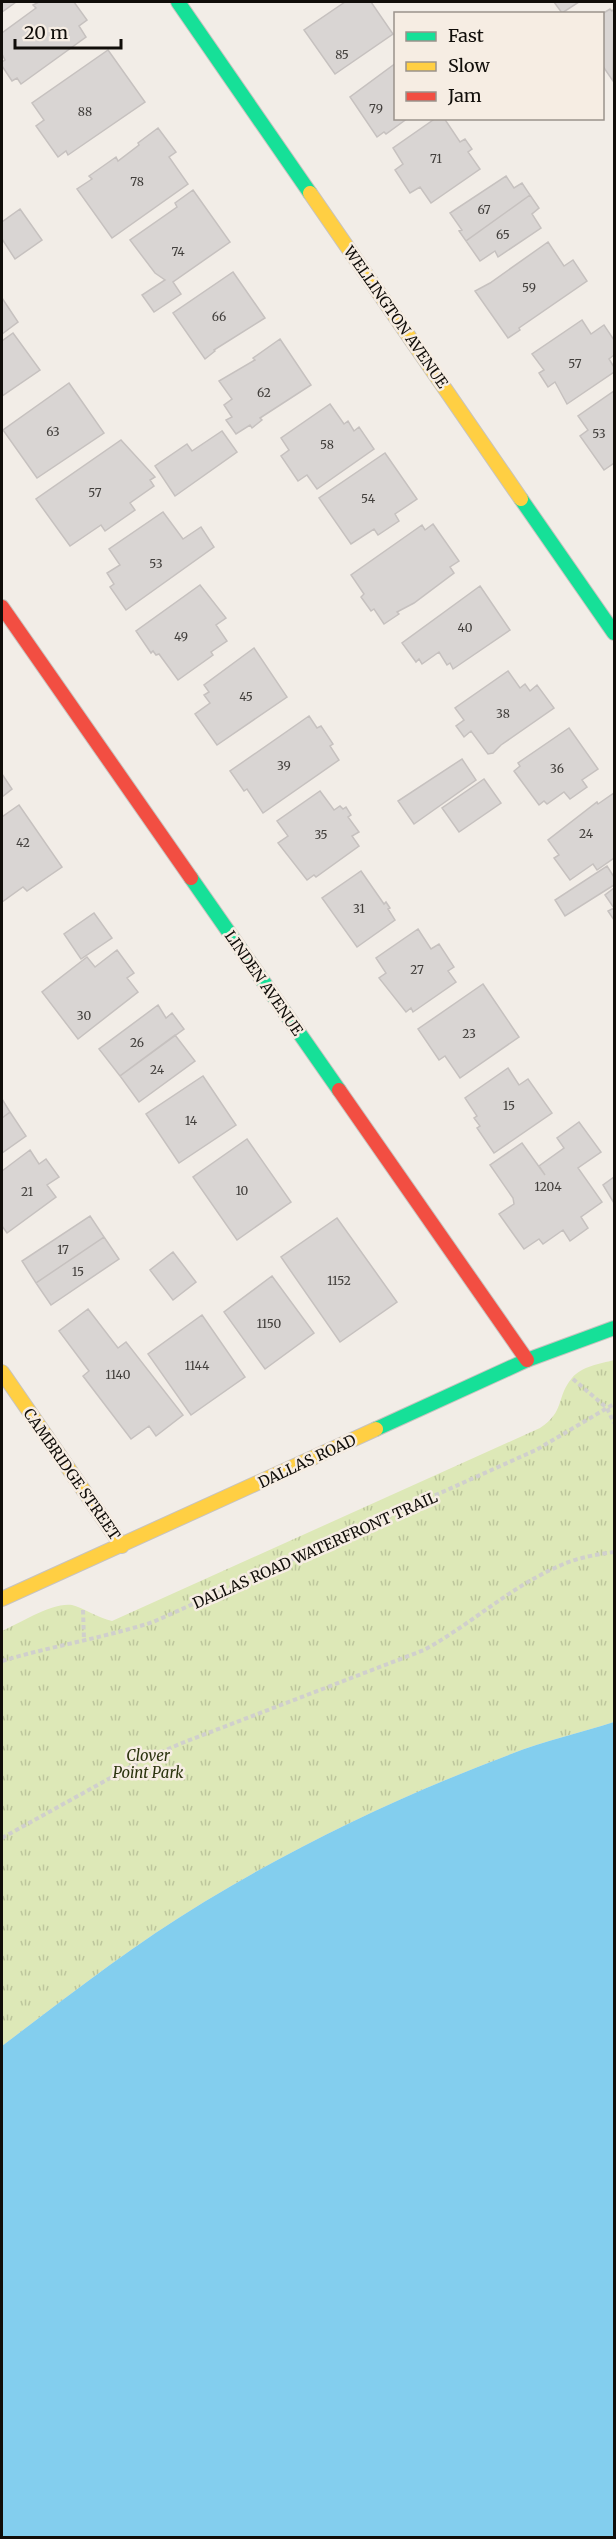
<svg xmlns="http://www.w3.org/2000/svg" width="616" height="2539" viewBox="0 0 616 2539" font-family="Merriweather,serif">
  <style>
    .park { fill: url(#park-tufts) }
    .water { fill: #83ceee }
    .building { fill: #d9d5d3; stroke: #c6c1bf; stroke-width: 1.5 }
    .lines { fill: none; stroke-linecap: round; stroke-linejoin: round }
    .fast-casing { stroke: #c7c3bf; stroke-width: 16 }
    .slow-casing { stroke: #c7c3bf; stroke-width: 16 }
    .jam-casing { stroke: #c7c3bf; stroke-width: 16 }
    .path { stroke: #d0cfcd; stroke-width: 4; stroke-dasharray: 4.5 3; stroke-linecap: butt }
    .fast { stroke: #16e098; stroke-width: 14 }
    .slow { stroke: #ffcf43; stroke-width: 14 }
    .jam { stroke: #f24e42; stroke-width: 14 }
    .labels { text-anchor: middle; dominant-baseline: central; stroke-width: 5; stroke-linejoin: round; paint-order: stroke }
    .number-label { font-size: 12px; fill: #423f3c }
    .street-label { font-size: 15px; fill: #100d09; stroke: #f6ede3 }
    .park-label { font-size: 15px; font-style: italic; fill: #2a330d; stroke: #f6ede3 }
  </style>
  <defs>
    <pattern id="park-tufts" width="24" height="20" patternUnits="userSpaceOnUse" patternTransform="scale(1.5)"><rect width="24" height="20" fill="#dde8b7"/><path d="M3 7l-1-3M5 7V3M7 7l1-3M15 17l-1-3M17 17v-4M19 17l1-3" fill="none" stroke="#bdc69c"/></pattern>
  </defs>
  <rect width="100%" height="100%" fill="#f2ede7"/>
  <path class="park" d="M 614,1360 L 614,1722 C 580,1733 544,1741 511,1754 C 405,1794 301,1843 204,1902 C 133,1945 68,1996 2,2046 L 2,1631 C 20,1623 53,1602 72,1605 C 82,1607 98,1618 112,1621 L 540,1428 C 565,1412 556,1397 572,1378 C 582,1366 600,1364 614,1360 Z"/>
  <path class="water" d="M 614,1722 L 614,2537 L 2,2537 L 2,2046 C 68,1996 133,1945 204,1902 C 301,1843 405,1794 511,1754 C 544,1741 580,1733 614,1722 Z"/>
  <path class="building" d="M 2,2 L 16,2 L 2,12 Z
    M 39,2 L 74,2 L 87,20 L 79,26 L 86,37 L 21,84 L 17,78 L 12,81 L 2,66 L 2,62 L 5,60 L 2,54 L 2,33 L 36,8 L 33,5 Z
    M 345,2 L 371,2 L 393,34 L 335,74 L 304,30 Z
    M 554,2 L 579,2 L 562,13 Z
    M 610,9 L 612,11 L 614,9 L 613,81 L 602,65 L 602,14 Z
    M 108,50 L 145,102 L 68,155 L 66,151 L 58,157 L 36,126 L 44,120 L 32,103 Z
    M 396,63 L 396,118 L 408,118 L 386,134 L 384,132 L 377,137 L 350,97 Z
    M 436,118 L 444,118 L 460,142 L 465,139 L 472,149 L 468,152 L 480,169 L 431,203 L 420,187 L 410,193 L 395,170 L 403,164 L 393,148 Z
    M 158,128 L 176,152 L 169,157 L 188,184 L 112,238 L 77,189 L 92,179 L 89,176 L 116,157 L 118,161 L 139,145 L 138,143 Z
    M 506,176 L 514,188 L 522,183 L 530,195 L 466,241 L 459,231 L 462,230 L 450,213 Z
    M 193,190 L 230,242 L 173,282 L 181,294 L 154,312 L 142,295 L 165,280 L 155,273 L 130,240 L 177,207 L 175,203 Z
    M 530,195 L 539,208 L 532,214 L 541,228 L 498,257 L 495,251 L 480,261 L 466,241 Z
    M 20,209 L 42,240 L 15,259 L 2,239 L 2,222 Z
    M 548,242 L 564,266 L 573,260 L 587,281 L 519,328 L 520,330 L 508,338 L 475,291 L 490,283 Z
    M 233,272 L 265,318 L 214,350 L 215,351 L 205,359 L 173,313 Z
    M 2,298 L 18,322 L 2,334 Z
    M 582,320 L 591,334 L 604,325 L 614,340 L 614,355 L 609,359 L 614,367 L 614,372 L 567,404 L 555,382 L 548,387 L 539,373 L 544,370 L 532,354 Z
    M 13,333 L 40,370 L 2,396 L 2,341 Z
    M 280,339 L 311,385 L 260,418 L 262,420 L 252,428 L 250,425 L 236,434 L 226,420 L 232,417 L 224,405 L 232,399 L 219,381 L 255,360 L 253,358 Z
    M 69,383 L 104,433 L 37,478 L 3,430 Z
    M 614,391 L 614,463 L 604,470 L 580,436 L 588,430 L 578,416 Z
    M 330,404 L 344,424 L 348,421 L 354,431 L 359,427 L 374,449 L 317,489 L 307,475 L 298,481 L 281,456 L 289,450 L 281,438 Z
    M 222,431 L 237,452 L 175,496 L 155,466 L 187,444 L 192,451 Z
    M 121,440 L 155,477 L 150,480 L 154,486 L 130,503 L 135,510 L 105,531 L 101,525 L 70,546 L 36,499 Z
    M 385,453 L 417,499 L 395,514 L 399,521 L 378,535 L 374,529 L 351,544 L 319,498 Z
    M 163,512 L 183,539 L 201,527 L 214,547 L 126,610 L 110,587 L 114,584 L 107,573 L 120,565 L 109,549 Z
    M 433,524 L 459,561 L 450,567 L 454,573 L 414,603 L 397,612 L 399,614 L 384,624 L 374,609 L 371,611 L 361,597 L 364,594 L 351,575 L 422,525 L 425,530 Z
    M 200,585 L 226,618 L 216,625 L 227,641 L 211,652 L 213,655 L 178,680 L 159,654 L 156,655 L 153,651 L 151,653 L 136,631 Z
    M 480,586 L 510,630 L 453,669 L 450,663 L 447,665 L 439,652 L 422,664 L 419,659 L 416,662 L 402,643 Z
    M 254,648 L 287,697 L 217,745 L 195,714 L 210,703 L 204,695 L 209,692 L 204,685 Z
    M 508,671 L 520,688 L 525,684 L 530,691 L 537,685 L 554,708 L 501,745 L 493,753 L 488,754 L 471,731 L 464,737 L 456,726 L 464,720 L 455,708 Z
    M 309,716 L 317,728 L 321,726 L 333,744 L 330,746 L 339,760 L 263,813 L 247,789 L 244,791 L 230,771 Z
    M 569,728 L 598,769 L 582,780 L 587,787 L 570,799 L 564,792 L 547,804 L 544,801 L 539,805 L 514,771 L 520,766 L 518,763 Z
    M 462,759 L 476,780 L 414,824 L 398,801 Z
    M 2,774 L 12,789 L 2,797 Z
    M 484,779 L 501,803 L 459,832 L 442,808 Z
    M 320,791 L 334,810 L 340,806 L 343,809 L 346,807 L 351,815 L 348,817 L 359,832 L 352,836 L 359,846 L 316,877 L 314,875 L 307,880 L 278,843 L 288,836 L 277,821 Z
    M 614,793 L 614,858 L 597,870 L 593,864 L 570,880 L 554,858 L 559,855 L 548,840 L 597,802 L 598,804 Z
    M 19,805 L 62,867 L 27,891 L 23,887 L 2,902 L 2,817 Z
    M 607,866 L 614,877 L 614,885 L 565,916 L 555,900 Z
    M 361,871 L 384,904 L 386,902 L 390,908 L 388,909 L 395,920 L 357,947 L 322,898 Z
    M 614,888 L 614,920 L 608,911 L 614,908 L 605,895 Z
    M 94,913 L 112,938 L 81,959 L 64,934 Z
    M 418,929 L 431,949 L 439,944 L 454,967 L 448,971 L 456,982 L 413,1012 L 411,1008 L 406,1012 L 379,978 L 386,973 L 376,958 Z
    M 117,950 L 134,973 L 127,978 L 138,992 L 78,1039 L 42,992 L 87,957 L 95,967 Z
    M 483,984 L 519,1037 L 460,1078 L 445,1056 L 439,1060 L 418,1029 Z
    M 158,1005 L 166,1018 L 172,1013 L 184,1029 L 120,1076 L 99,1049 Z
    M 175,1035 L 195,1061 L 139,1102 L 120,1076 Z
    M 508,1068 L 519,1085 L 528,1079 L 552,1113 L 494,1153 L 477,1128 L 480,1126 L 474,1118 L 477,1116 L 465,1098 Z
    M 203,1076 L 236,1125 L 179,1163 L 146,1114 Z
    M 2,1099 L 10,1112 L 2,1118 Z
    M 10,1112 L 26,1136 L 2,1153 L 2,1118 Z
    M 579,1122 L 601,1152 L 578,1168 L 602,1202 L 581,1217 L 588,1228 L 570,1241 L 563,1230 L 543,1244 L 539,1239 L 524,1249 L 499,1214 L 514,1204 L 513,1198 L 490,1165 L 522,1143 L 545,1175 L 539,1166 L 564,1148 L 557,1138 Z
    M 247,1139 L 291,1202 L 237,1240 L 193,1177 Z
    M 30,1150 L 39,1164 L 46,1159 L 59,1177 L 47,1185 L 56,1197 L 7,1233 L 2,1226 L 2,1171 Z
    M 614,1177 L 614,1203 L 603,1185 Z
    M 90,1216 L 104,1237 L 36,1283 L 22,1261 Z
    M 337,1218 L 397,1302 L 340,1342 L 281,1257 Z
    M 104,1237 L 119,1259 L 51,1305 L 36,1283 Z
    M 173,1252 L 196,1282 L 173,1300 L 150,1270 Z
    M 272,1276 L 314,1333 L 265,1369 L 224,1312 Z
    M 88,1309 L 118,1348 L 126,1342 L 183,1415 L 156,1436 L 149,1426 L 131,1439 L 83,1376 L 89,1371 L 59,1331 Z
    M 202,1315 L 245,1377 L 191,1415 L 148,1354 Z"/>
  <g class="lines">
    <defs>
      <path id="fast" d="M 178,2 L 310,193
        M 521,499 L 614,633
        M 191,878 L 339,1090
        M 376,1429 L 527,1360 L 614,1328"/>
      <path id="slow" d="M 310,193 L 521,499
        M 2,1372 L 122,1546
        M 2,1599 L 376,1429"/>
      <path id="jam" d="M 2,607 L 191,878
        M 339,1090 L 527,1360"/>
    </defs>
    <use href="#fast" class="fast-casing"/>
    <use href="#slow" class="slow-casing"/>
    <use href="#jam" class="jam-casing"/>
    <path class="path" d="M 573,1379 L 607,1408 L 614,1423
      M 83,1610 L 84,1640
      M 2,1661 C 52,1646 103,1638 153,1622 L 536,1450 L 614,1404
      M 2,1838 L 141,1761 L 182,1743 L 424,1650 C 470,1625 509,1588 557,1567 C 575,1558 594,1555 614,1552"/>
    <use href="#fast" class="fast"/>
    <use href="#slow" class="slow"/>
    <use href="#jam" class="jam"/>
  </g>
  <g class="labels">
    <g class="number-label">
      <text x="342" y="54">85</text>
      <text x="376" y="108">79</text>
      <text x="85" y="111">88</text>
      <text x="436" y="158">71</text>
      <text x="137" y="181">78</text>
      <text x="484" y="209">67</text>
      <text x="503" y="234">65</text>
      <text x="178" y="251">74</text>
      <text x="529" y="287">59</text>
      <text x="219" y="316">66</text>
      <text x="575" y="363">57</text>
      <text x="264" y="392">62</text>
      <text x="53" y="431">63</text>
      <text x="599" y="433">53</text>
      <text x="327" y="444">58</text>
      <text x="95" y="492">57</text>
      <text x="368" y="498">54</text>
      <text x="156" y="563">53</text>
      <text x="465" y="627">40</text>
      <text x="181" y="636">49</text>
      <text x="246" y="696">45</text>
      <text x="503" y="713">38</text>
      <text x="284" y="765">39</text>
      <text x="557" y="768">36</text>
      <text x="586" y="833">24</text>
      <text x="321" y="834">35</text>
      <text x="23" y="842">42</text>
      <text x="359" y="908">31</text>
      <text x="417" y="969">27</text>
      <text x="84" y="1015">30</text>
      <text x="469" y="1033">23</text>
      <text x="137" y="1042">26</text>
      <text x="157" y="1069">24</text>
      <text x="509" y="1105">15</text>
      <text x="191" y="1120">14</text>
      <text x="548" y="1186">1204</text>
      <text x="242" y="1190">10</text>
      <text x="27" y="1191">21</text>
      <text x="63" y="1249">17</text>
      <text x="78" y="1271">15</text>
      <text x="339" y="1280">1152</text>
      <text x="269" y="1323">1150</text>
      <text x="197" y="1365">1144</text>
      <text x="118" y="1374">1140</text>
    </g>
    <g class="street-label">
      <text transform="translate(396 317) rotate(55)">WELLINGTON AVENUE</text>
      <text transform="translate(264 983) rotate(55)">LINDEN AVENUE</text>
      <text transform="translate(307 1461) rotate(-25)">DALLAS ROAD</text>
      <text transform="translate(72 1474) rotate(55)">CAMBRIDGE STREET</text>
      <text transform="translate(315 1550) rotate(-24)">DALLAS ROAD WATERFRONT TRAIL</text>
    </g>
    <g class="park-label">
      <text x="148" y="1755">Clover<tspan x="148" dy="17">Point Park</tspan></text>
    </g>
  </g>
  <rect width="616" height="2539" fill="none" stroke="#100d09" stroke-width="6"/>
  <rect x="394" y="12" width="210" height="108" fill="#f6ede3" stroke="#9a938c" stroke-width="1.5"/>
  <rect x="406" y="32" width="30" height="9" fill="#16e098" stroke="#9a938c" stroke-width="1.5"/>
  <text x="448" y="42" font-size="18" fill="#100d09">Fast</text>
  <rect x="406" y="62" width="30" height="9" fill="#ffcf43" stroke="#9a938c" stroke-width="1.5"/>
  <text x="448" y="72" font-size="18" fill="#100d09">Slow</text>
  <rect x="406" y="92" width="30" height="9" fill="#f24e42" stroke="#9a938c" stroke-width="1.5"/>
  <text x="448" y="102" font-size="18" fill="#100d09">Jam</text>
  <path d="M15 39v9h106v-9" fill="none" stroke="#100d09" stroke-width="3"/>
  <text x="24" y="39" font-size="18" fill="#100d09" stroke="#f6ede3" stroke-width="4.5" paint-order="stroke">20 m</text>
</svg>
